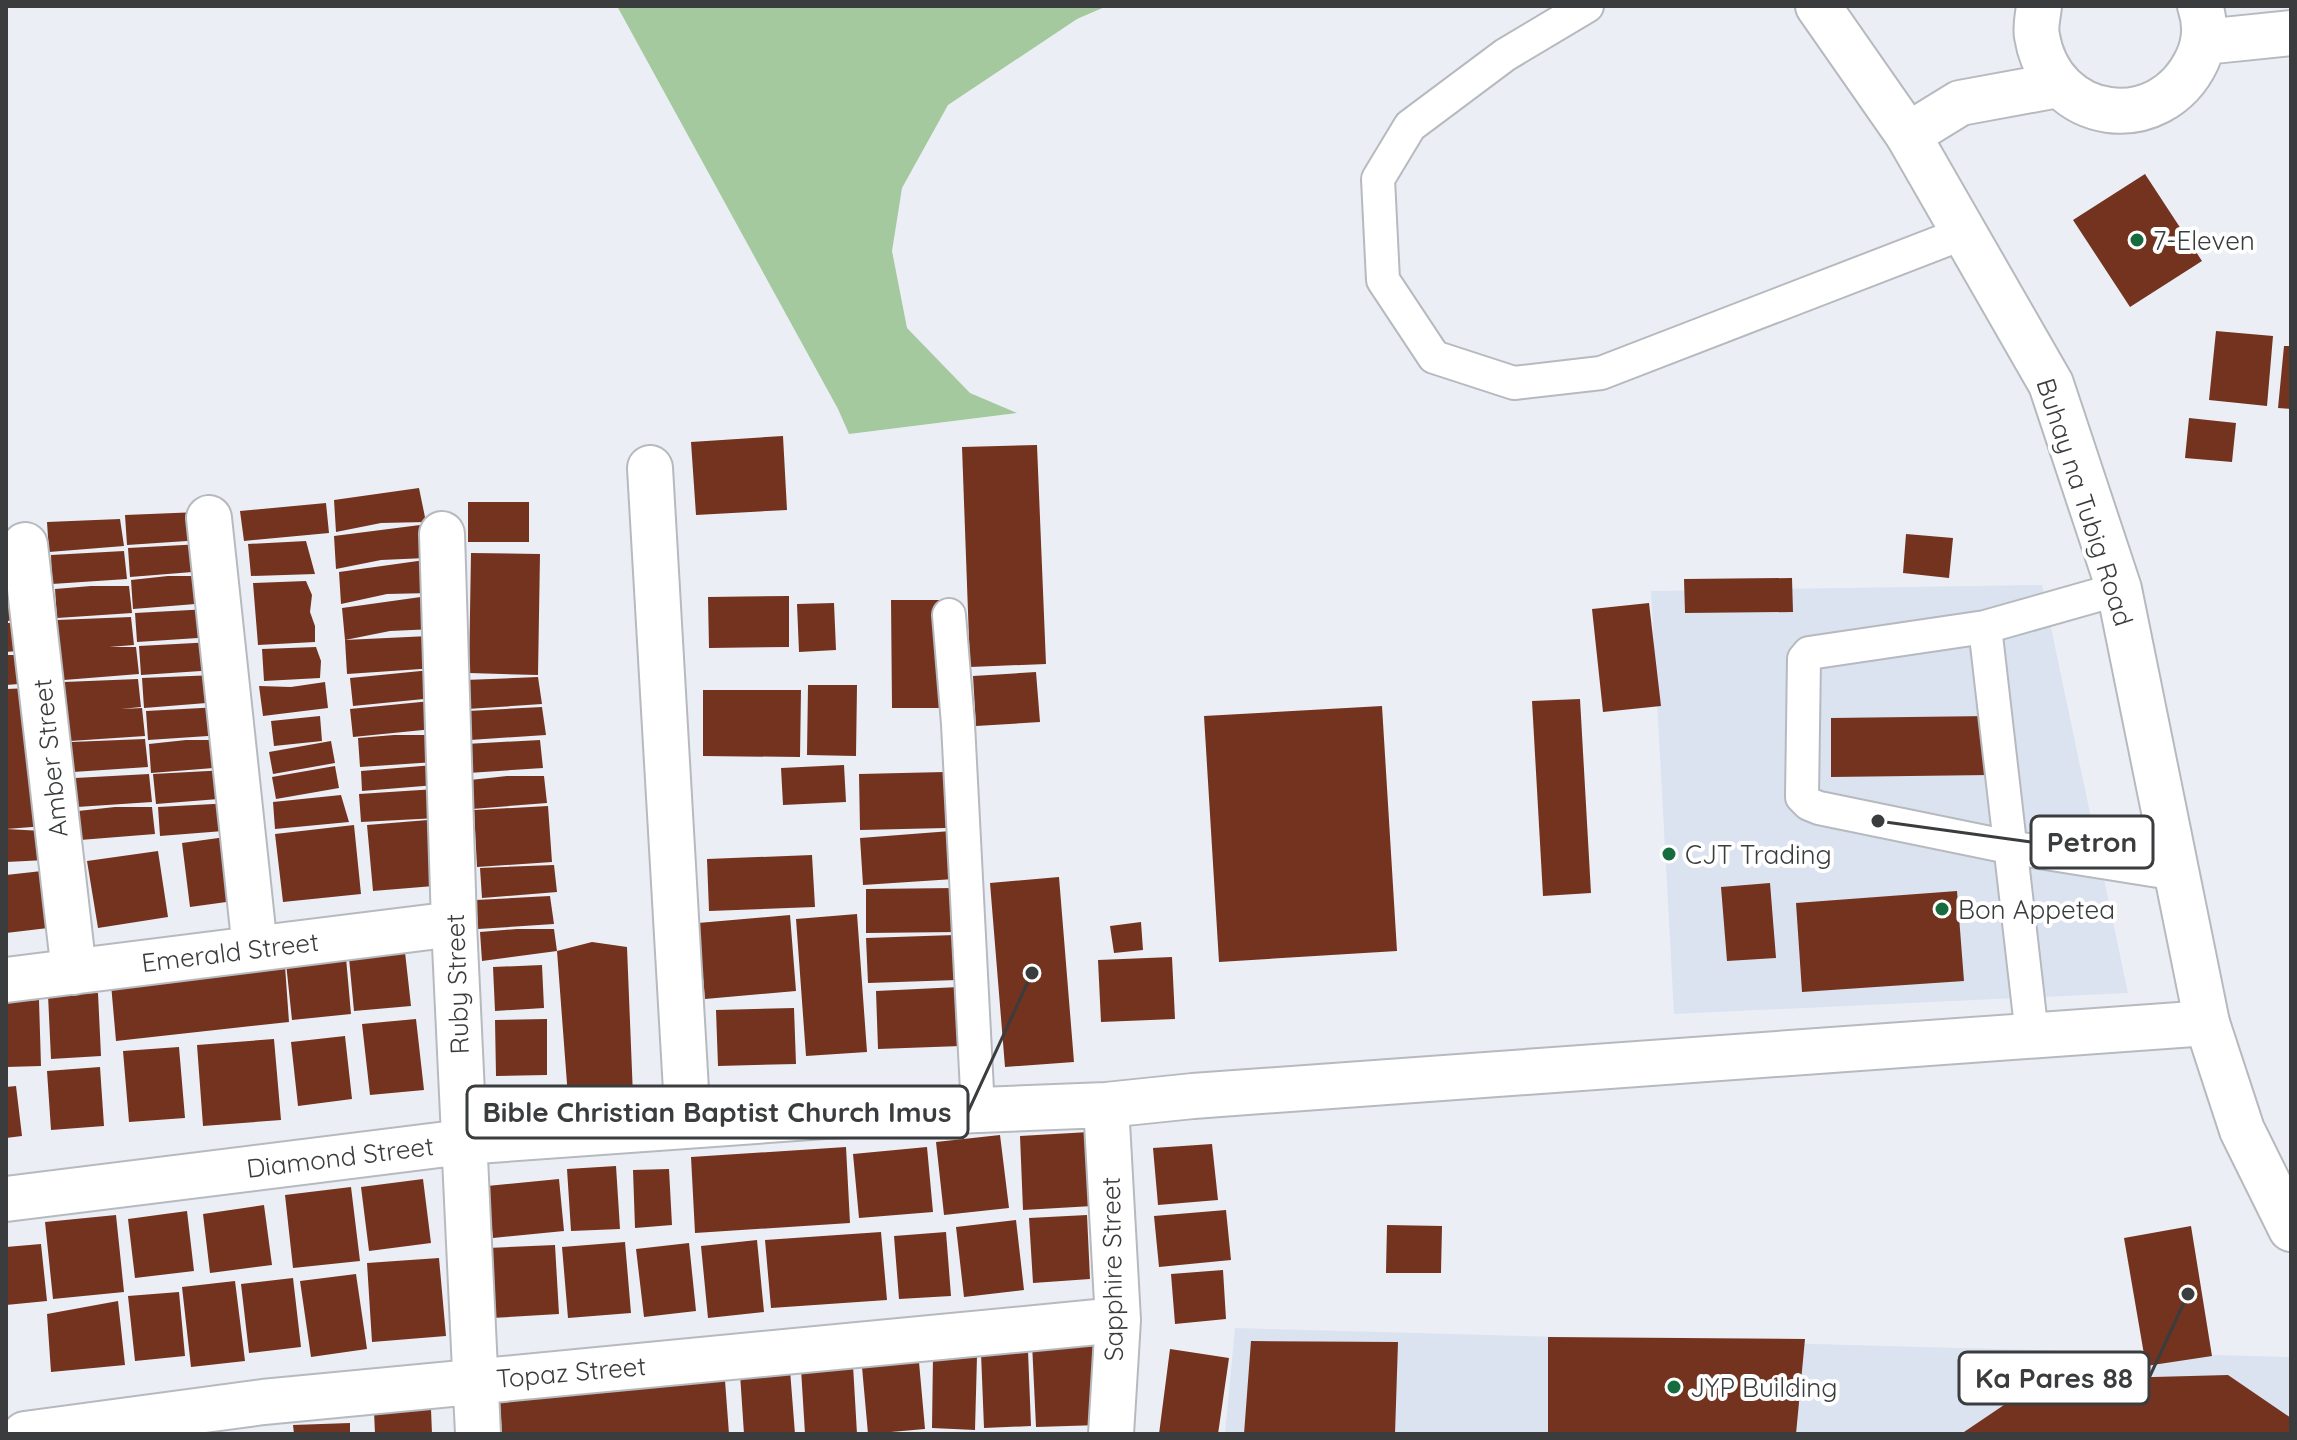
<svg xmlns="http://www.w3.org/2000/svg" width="2297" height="1440" viewBox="0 0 2297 1440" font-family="Quicksand,sans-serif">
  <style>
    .built { fill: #dbe3f0 }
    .green { fill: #a4c99e }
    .building { fill: #74331f }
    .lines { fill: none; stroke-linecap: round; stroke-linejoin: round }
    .service-casing { stroke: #b6babf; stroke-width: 36 }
    .minor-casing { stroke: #b6babf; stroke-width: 48 }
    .secondary-casing { stroke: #b6babf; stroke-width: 48 }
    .service { stroke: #fff; stroke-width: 32 }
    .minor { stroke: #fff; stroke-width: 44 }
    .secondary { stroke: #fff; stroke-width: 44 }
    .poi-dot { fill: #166c3f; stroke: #fff; stroke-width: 3 }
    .labels { text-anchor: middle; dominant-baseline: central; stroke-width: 8; stroke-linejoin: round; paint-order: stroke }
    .poi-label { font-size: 26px; fill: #3a3c3e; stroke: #fff; text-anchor: start }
    .street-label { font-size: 26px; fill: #3a3c3e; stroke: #fff }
    .leader { fill: none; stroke: #3a3c3e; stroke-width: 3 }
    .callout-dot { fill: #3a3c3e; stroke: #fff; stroke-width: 3 }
    .callout { fill: #fff; stroke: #3a3c3e; stroke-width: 3 }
    .callout-label { font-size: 28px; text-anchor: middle; font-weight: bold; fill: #3a3c3e }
  </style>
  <rect width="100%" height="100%" fill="#ebeff5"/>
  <path class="built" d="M 2042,585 L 2128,993 L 1674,1014 L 1651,591 Z
    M 1235,1328 L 2291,1357 L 2291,1434 L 1225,1434 Z"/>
  <path class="green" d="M 617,6 L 1107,6 L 1077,19 L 948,105 L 902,188 L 892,251 L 907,328 L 970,393 L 1017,413 L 849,434 L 838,409 Z"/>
  <path class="building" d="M 2145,174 L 2202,261 L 2130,307 L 2073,220 Z
    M 2216,331 L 2273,336 L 2267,406 L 2209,400 Z
    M 2284,346 L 2291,346 L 2291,409 L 2278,408 Z
    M 2189,418 L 2236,423 L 2232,462 L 2185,458 Z
    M 783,436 L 787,510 L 696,515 L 691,442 Z
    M 1037,445 L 1046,664 L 970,667 L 962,447 Z
    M 419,488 L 426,522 L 381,523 L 336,532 L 334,500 Z
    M 468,502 L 529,502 L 529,542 L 468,542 Z
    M 326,503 L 329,533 L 244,541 L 240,511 Z
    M 199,512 L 202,540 L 127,545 L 125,515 Z
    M 120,519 L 124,546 L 49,552 L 47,522 Z
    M 420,525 L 426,558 L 381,560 L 336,569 L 334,536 Z
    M 1906,534 L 1953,538 L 1949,578 L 1903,573 Z
    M 306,541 L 315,574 L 251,576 L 248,544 Z
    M 202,544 L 205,571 L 130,577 L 128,548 Z
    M 124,551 L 127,579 L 52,584 L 51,555 Z
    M 471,553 L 540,554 L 538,675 L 469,673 Z
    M 425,560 L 431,593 L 387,594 L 341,604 L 339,572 Z
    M 168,576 L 205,576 L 208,603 L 133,609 L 131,580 Z
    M 1792,578 L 1793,612 L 1685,613 L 1684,579 Z
    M 306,581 L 312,595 L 310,612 L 315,626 L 315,642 L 258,645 L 253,583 Z
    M 91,586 L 129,586 L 132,613 L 57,618 L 55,589 Z
    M 20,592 L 22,620 L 6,621 L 6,593 Z
    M 428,596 L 434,629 L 390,631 L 345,640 L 342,608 Z
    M 789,596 L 789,647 L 709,648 L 708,597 Z
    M 891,600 L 940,600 L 942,708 L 892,708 Z
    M 834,603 L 836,650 L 799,652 L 797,604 Z
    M 1649,603 L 1661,706 L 1603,712 L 1592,609 Z
    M 209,609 L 213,637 L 137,642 L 135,613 Z
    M 131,617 L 134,645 L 109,647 L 136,647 L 139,674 L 64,680 L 57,620 Z
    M 6,623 L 26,623 L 29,650 L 6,652 Z
    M 429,636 L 436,668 L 347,674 L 345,640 Z
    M 213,642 L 216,670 L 141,675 L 139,646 Z
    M 316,647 L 321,661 L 320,678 L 264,681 L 262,649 Z
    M 6,655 L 29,655 L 32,683 L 6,685 Z
    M 431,670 L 434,698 L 353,706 L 350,678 Z
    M 1036,672 L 1040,722 L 976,726 L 973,676 Z
    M 216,675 L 219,702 L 144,708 L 142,678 Z
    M 538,677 L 542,704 L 467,709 L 465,680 Z
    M 138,679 L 141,707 L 121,709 L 142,708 L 145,736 L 70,741 L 64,682 Z
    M 325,682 L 328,708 L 263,716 L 259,686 L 291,687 Z
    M 808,685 L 857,685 L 856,756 L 807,755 Z
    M 31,688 L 45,826 L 6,829 L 6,689 Z
    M 703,690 L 801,690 L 800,757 L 703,756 Z
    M 1580,699 L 1591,893 L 1543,896 L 1532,701 Z
    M 431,701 L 433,729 L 353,737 L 350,709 Z
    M 1382,706 L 1397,951 L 1219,962 L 1204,716 Z
    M 220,707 L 223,735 L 148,740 L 146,711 Z
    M 542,707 L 546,735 L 470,740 L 468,711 Z
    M 320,716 L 322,741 L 274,746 L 271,721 Z
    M 1990,716 L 1990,775 L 1831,777 L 1831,718 Z
    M 394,735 L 432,735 L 435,762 L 360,767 L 358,738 Z
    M 145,739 L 148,767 L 73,772 L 71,742 Z
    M 186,740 L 223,740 L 226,767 L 151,773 L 149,744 Z
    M 540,740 L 543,768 L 468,773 L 466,744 Z
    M 331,741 L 335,763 L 273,774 L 269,752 Z
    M 434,765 L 436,785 L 362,791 L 361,771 Z
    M 844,765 L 846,802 L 783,805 L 781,768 Z
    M 335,766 L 339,788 L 276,799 L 272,777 Z
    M 227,770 L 231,798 L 156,804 L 153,774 Z
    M 945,772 L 946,828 L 860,830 L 859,774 Z
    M 149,774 L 152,802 L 77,807 L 75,778 Z
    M 507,776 L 544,776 L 547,803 L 472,809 L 470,780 Z
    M 436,789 L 438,818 L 361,822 L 359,794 Z
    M 341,795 L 349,822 L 275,829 L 273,802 Z
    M 232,803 L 236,830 L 160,836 L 158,807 Z
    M 548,806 L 552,862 L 477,867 L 474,810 Z
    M 115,807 L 152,807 L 155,834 L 80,840 L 78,811 Z
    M 440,819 L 446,885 L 373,891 L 367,825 Z
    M 354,825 L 361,894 L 283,902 L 275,834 Z
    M 6,829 L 43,831 L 46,860 L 6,862 Z
    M 951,831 L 954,879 L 863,885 L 860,838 Z
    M 233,836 L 241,900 L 190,907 L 182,843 Z
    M 158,851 L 168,917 L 98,928 L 87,861 Z
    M 812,855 L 815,907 L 709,911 L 707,859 Z
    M 554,865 L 557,892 L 482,898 L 480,868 Z
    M 42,871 L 48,928 L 6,933 L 6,875 Z
    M 1059,877 L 1074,1062 L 1005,1067 L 990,883 Z
    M 1770,883 L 1776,958 L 1727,961 L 1721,887 Z
    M 956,888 L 957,932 L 866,933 L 866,889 Z
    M 1957,891 L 1964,981 L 1802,992 L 1796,903 Z
    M 550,896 L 554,924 L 478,929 L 476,900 Z
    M 857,914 L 867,1052 L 806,1056 L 796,919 Z
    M 790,915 L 796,991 L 705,999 L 698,923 Z
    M 1141,922 L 1143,950 L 1114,953 L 1110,926 Z
    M 517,929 L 554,929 L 557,951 L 482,961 L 480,932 Z
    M 955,935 L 957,980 L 868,983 L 866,938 Z
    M 592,942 L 627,947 L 633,1096 L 568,1097 L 557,951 Z
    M 405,952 L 411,1006 L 354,1011 L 349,958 Z
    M 1172,957 L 1175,1019 L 1101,1022 L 1098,960 Z
    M 346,958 L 351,1014 L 292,1020 L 286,963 Z
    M 542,965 L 544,1008 L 495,1011 L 493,967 Z
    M 285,966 L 289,1022 L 116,1041 L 111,984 Z
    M 959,987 L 961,1046 L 878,1049 L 876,991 Z
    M 98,993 L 101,1056 L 51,1059 L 48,995 Z
    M 39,1000 L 41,1066 L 6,1067 L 6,1002 Z
    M 794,1008 L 796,1064 L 718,1066 L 716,1010 Z
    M 416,1019 L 424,1090 L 370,1095 L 362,1024 Z
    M 547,1019 L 547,1075 L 496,1076 L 495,1020 Z
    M 345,1036 L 352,1099 L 298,1106 L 291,1042 Z
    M 274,1039 L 281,1120 L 203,1126 L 197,1045 Z
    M 179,1047 L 185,1118 L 129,1122 L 123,1051 Z
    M 100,1067 L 104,1126 L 51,1130 L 47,1071 Z
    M 16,1086 L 22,1136 L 6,1138 L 6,1087 Z
    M 1089,1132 L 1093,1206 L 1023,1210 L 1020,1136 Z
    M 1000,1135 L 1009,1208 L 944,1215 L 936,1142 Z
    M 1212,1144 L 1218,1200 L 1158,1205 L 1153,1148 Z
    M 846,1147 L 850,1223 L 695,1233 L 691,1157 Z
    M 927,1147 L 933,1212 L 859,1218 L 853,1154 Z
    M 616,1166 L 620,1229 L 571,1231 L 567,1169 Z
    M 669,1169 L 672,1225 L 635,1228 L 633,1170 Z
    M 423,1179 L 431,1243 L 369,1251 L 361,1187 Z
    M 559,1179 L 564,1231 L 493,1238 L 487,1186 Z
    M 351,1187 L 360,1261 L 293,1268 L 285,1195 Z
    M 264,1205 L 272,1265 L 210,1273 L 203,1214 Z
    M 1226,1210 L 1231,1260 L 1159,1267 L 1154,1216 Z
    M 187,1211 L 194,1271 L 135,1278 L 128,1219 Z
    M 116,1215 L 124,1292 L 53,1299 L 45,1222 Z
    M 1087,1215 L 1090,1279 L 1033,1283 L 1029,1218 Z
    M 1016,1220 L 1024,1290 L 964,1297 L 956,1227 Z
    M 1387,1225 L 1442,1226 L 1441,1273 L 1386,1273 Z
    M 2191,1226 L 2212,1356 L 2146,1366 L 2124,1238 Z
    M 881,1232 L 887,1300 L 771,1308 L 765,1240 Z
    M 946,1232 L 951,1296 L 899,1299 L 894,1236 Z
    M 757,1240 L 764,1312 L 708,1318 L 701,1246 Z
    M 625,1242 L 631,1313 L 568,1318 L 562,1247 Z
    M 689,1243 L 696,1311 L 644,1317 L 636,1249 Z
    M 41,1244 L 47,1301 L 6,1305 L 6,1247 Z
    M 555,1245 L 559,1314 L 492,1318 L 488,1248 Z
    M 439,1258 L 446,1336 L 372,1342 L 367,1263 Z
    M 1223,1270 L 1226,1319 L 1175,1324 L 1171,1274 Z
    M 356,1274 L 367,1349 L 311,1357 L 300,1281 Z
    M 293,1278 L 301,1347 L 249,1353 L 241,1284 Z
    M 235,1281 L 245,1361 L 191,1367 L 182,1287 Z
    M 179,1292 L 185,1356 L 135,1361 L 128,1296 Z
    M 118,1301 L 125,1365 L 51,1372 L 47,1314 Z
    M 1548,1337 L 1805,1339 L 1796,1434 L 1548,1434 Z
    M 1096,1340 L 1100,1425 L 1036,1427 L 1032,1343 Z
    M 1251,1341 L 1398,1342 L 1395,1434 L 1244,1434 Z
    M 1170,1349 L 1229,1358 L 1218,1434 L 1159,1434 Z
    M 918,1351 L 925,1429 L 868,1434 L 861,1356 Z
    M 1028,1351 L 1031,1426 L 984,1428 L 981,1353 Z
    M 933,1355 L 977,1356 L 975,1430 L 932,1428 Z
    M 853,1365 L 857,1434 L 805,1434 L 801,1369 Z
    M 724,1367 L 729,1434 L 502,1434 L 499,1388 Z
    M 790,1370 L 795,1434 L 744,1434 L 740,1374 Z
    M 2228,1375 L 2291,1418 L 2291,1434 L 1961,1434 L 2041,1380 Z
    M 431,1409 L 432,1434 L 375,1434 L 374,1411 Z
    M 350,1423 L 350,1434 L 294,1434 L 293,1425 Z"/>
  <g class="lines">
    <defs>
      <path id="service" d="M 1587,6 L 1505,55 L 1410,126 L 1378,179 L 1383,280 L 1434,357 L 1514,383 L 1601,373 L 1964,233
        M 2119,589 L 1985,627 L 1809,653 L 1804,659 L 1802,797 L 1809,804 L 1819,808 L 2009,847 L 2177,874
        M 949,615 L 958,724 L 978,1110
        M 1985,627 L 2032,1035"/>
      <path id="minor" d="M 2039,6 C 2038,16 2035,27 2037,36 C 2051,123 2160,138 2197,60 C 2205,43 2206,23 2200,6
        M 2204,42 L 2291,33
        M 1908,135 L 1960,103 L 2058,85
        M 650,468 L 688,1125
        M 209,518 L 255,949
        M 442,534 L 454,924 L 478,1434
        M 25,545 L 74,972
        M 6,980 L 454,924
        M 1106,1105 L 1118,1320 L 1111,1434
        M 6,1199 L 463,1142 L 824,1116 L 1106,1105 L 1193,1096 L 2207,1023
        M 25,1434 L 263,1402 L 1118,1320"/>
      <path id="secondary" d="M 1818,6 L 1908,135 L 2051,384 L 2119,589 L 2207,1023 L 2242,1130 L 2291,1229"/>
    </defs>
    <use href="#service" class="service-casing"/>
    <use href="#minor" class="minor-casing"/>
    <use href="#secondary" class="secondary-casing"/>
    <use href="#service" class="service"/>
    <use href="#minor" class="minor"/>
    <use href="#secondary" class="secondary"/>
  </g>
  <g class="poi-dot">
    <circle cx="2137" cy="240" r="8"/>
    <circle cx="1669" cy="854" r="8"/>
    <circle cx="1942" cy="909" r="8"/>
    <circle cx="1674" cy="1387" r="8"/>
  </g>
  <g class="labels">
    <g class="poi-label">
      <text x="2153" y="240">7-Eleven</text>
      <text x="1685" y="854">CJT Trading</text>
      <text x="1958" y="909">Bon Appetea</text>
      <text x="1690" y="1387">JYP Building</text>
    </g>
    <g class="street-label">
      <text transform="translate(2085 502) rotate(72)">Buhay na Tubig Road</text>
      <text transform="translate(50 758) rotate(-96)">Amber Street</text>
      <text transform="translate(230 952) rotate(-7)">Emerald Street</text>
      <text transform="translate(457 984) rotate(-92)">Ruby Street</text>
      <text transform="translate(340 1157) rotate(-7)">Diamond Street</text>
      <text transform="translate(1112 1269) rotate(-91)">Sapphire Street</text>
      <text transform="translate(571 1372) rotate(-5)">Topaz Street</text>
    </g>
  </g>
  <path class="leader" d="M1878 821L2031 842M1032 973L968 1112M2188 1294L2149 1378"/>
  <g class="callout-dot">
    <circle cx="1878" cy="821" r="8"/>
    <circle cx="1032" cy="973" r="8"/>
    <circle cx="2188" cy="1294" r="8"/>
  </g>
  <g class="callout">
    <rect x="2031" y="816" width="122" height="52" rx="8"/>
    <rect x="467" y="1086" width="501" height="52" rx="8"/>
    <rect x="1959" y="1352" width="190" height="52" rx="8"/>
  </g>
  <g class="callout-label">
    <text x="2092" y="852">Petron</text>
    <text x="717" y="1122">Bible Christian Baptist Church Imus</text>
    <text x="2054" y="1388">Ka Pares 88</text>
  </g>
  <rect width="2297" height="1440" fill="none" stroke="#3a3c3e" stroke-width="16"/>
</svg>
